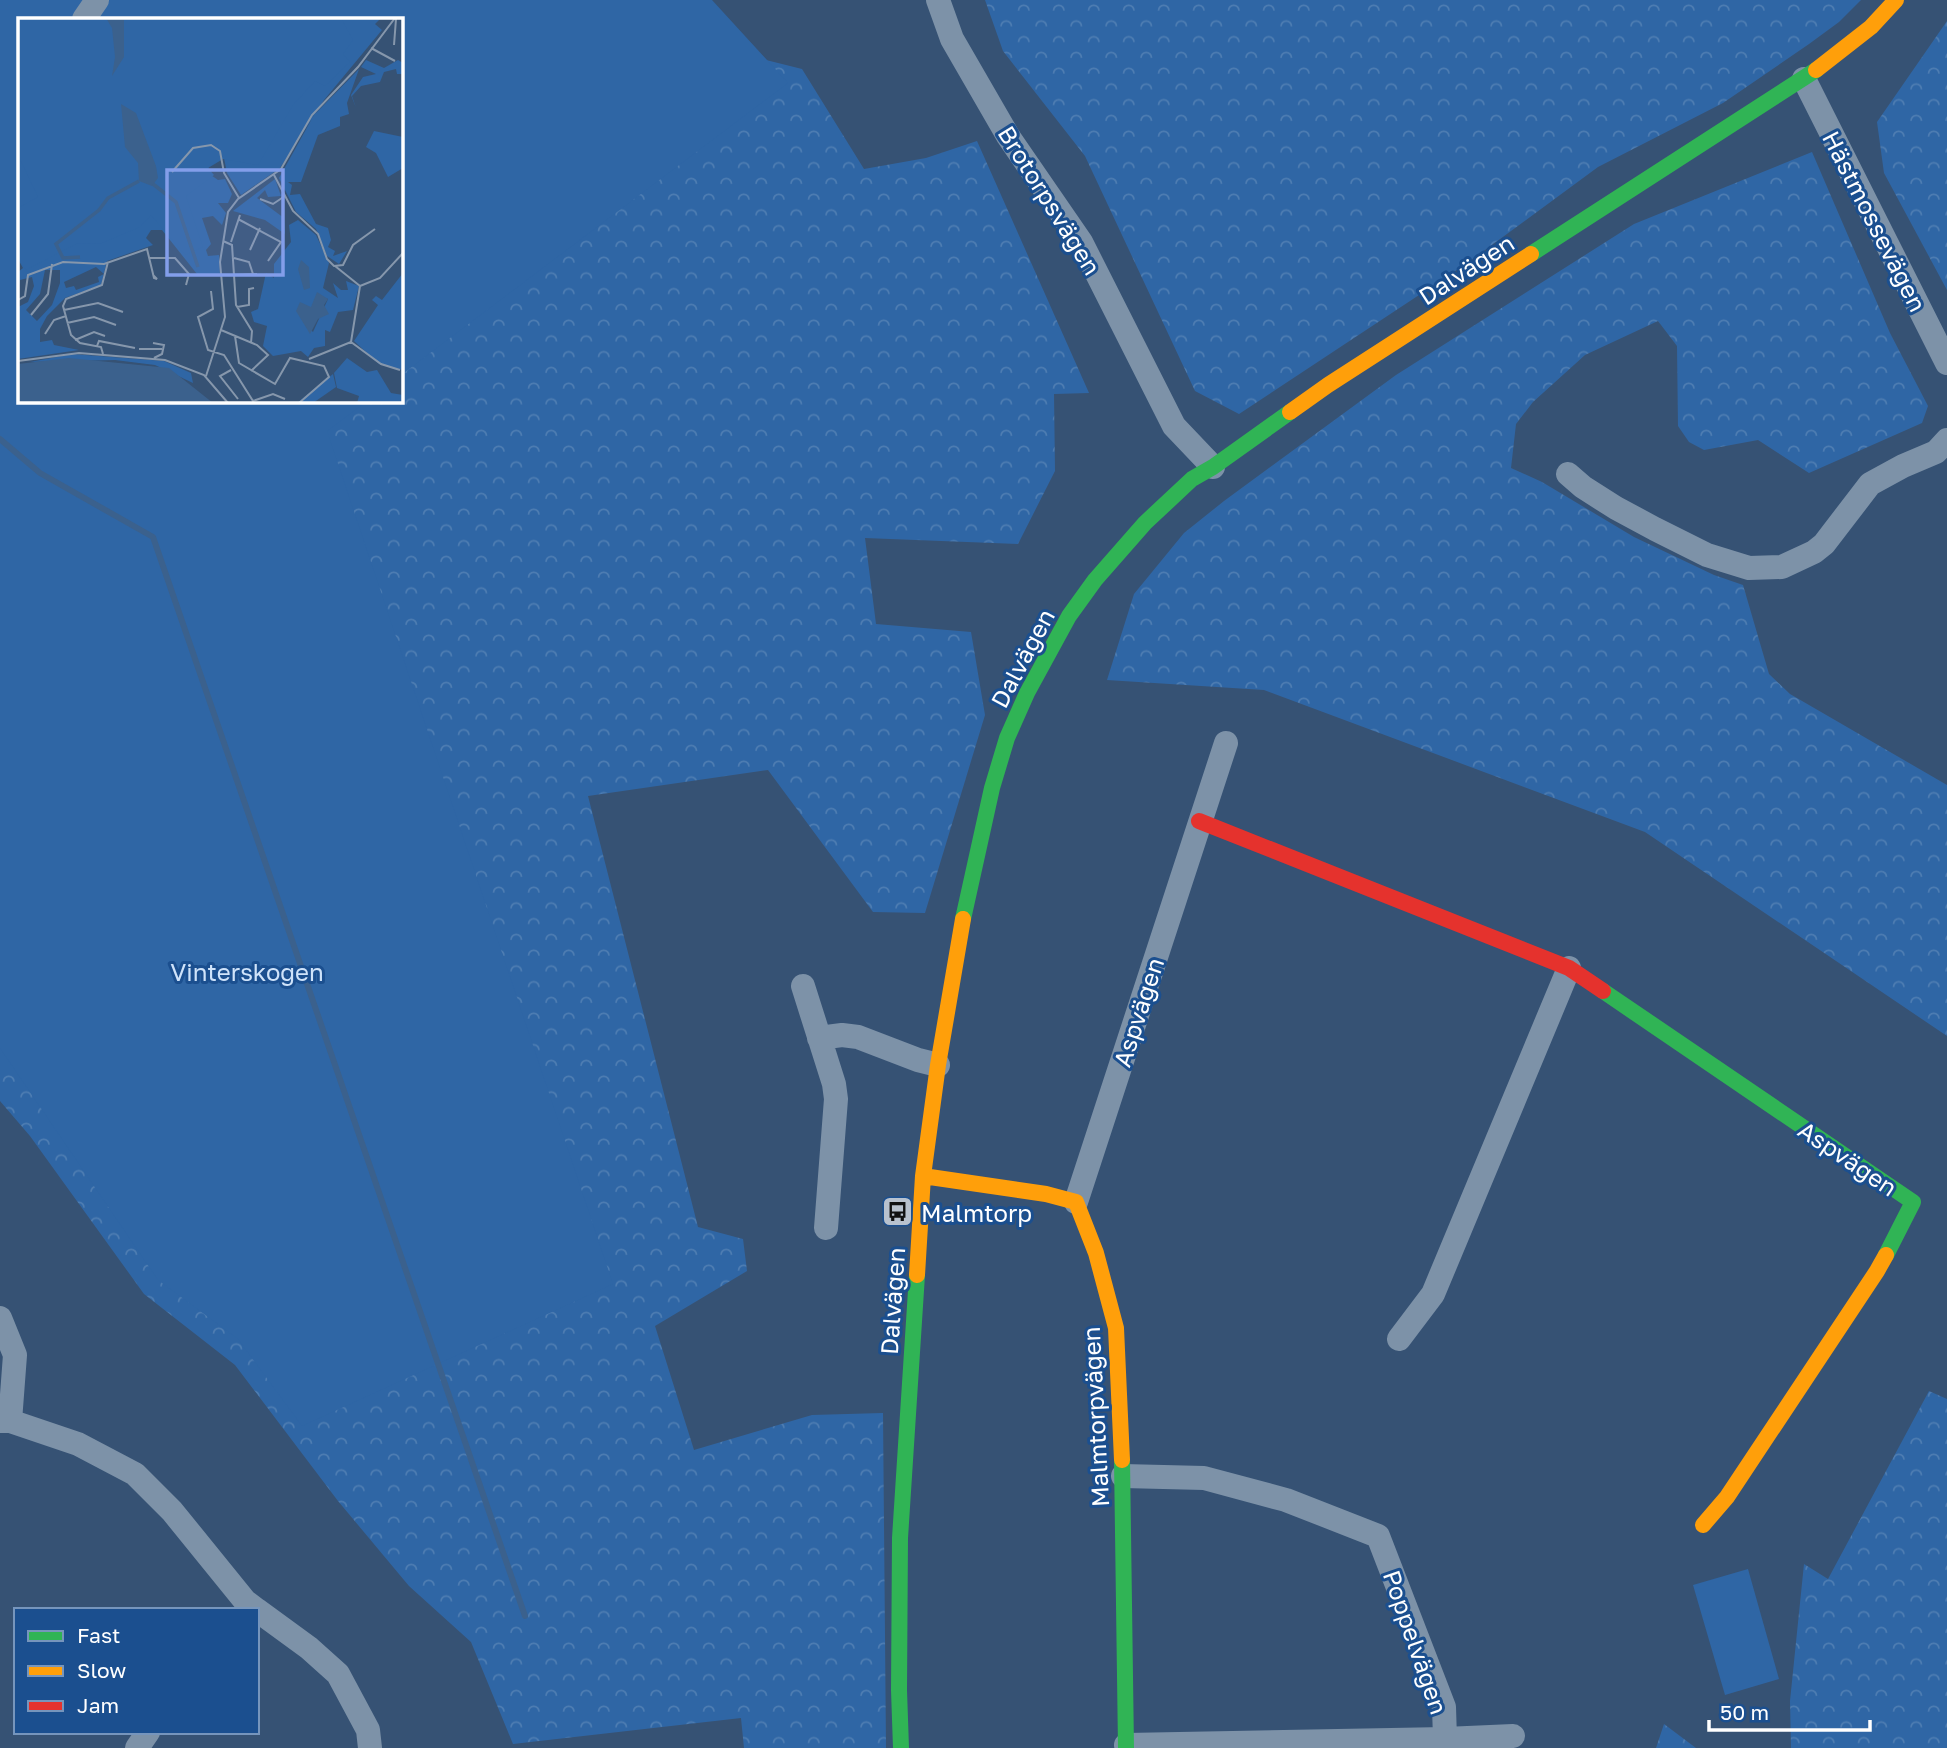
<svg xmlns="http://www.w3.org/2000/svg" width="1947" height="1748" viewBox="0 0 1947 1748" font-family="'Golos Text',sans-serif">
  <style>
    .forest { fill: url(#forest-crowns) }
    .green { fill: #2f66a5 }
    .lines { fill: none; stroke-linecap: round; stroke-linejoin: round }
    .stream { stroke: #3b618d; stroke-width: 6 }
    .street { stroke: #7d92a8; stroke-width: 24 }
    .fast { stroke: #30b455; stroke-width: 16 }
    .slow { stroke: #ff9f0a; stroke-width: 16 }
    .jam { stroke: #e5322d; stroke-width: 16 }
    .labels { text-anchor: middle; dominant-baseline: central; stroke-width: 6; stroke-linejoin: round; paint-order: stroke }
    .street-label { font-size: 24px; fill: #fff; stroke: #1b4f8f }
    .park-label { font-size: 24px; fill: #cfe3fa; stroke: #1b4f8f }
    .poi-label { font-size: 24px; fill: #fff; stroke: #1b4f8f; text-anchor: start }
    .inset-river { fill: none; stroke: #3b618d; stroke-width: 3.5 }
    .inset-road { fill: none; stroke: #8697ac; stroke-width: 2 }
    .view { fill: #839eea; fill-opacity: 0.15; stroke: #839eea; stroke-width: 3.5 }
    .inset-edge { fill: none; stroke: #fff; stroke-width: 3.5 }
  </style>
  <defs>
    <pattern id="forest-crowns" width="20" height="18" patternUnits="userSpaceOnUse" patternTransform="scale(1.75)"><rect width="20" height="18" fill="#2f66a5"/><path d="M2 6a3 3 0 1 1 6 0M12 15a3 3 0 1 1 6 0" fill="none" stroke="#4e7db2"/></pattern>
  </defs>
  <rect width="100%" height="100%" fill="#365274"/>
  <path class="forest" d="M 378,0 L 698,43 L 802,69 L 864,169 L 926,158 L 977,141 L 1089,393 L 1054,394 L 1055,471 L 1018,544 L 865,538 L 876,624 L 971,632 L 985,715 L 925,913 L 873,912 L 768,770 L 588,796 L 698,1227 L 743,1239 L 747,1271 L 655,1326 L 694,1450 L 812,1415 L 883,1413 L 886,1748 L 744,1748 L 741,1718 L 513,1744 L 471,1642 L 409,1586 L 338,1501 L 235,1365 L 144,1294 L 30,1136 L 0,1101 L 0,143 L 19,401 L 401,401 L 401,19 Z
    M 985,0 L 1861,0 L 1839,22 L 1809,44 L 1723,103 L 1598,167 L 1466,264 L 1239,414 L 1195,391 L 1085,156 L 1003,51 Z
    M 1947,21 L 1947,290 L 1884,173 L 1877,122 Z
    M 1812,152 L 1890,333 L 1928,406 L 1922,423 L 1809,473 L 1758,440 L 1704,450 L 1689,442 L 1678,426 L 1677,346 L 1658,321 L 1585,355 L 1533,402 L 1516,424 L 1511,468 L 1542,482 L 1634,537 L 1714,575 L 1743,585 L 1769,674 L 1790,694 L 1947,785 L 1947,1036 L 1645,832 L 1264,690 L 1107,680 L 1134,594 L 1184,533 L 1224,501 L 1396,375 L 1634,224 Z
    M 1929,1391 L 1947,1399 L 1947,1748 L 1791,1748 L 1790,1701 L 1804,1564 L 1828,1579 Z
    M 1664,1724 L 1696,1748 L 1656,1748 Z"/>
  <path class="green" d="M 0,0 L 712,0 L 788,83 L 401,375 L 401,19 L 19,19 L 19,401 L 367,401 L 327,431 L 613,1284 L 302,1426 L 238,1339 L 158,1280 L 0,1048 Z
    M 1748,1569 L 1779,1679 L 1725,1695 L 1693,1585 Z"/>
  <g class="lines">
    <path class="stream" d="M 0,439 L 40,473 L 153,537 L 525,1616"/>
    <path class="street" d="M 938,0 L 952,39 L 1008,136 L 1081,242 L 1174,426 L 1213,467
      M 84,19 L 97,0
      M 1804,79 L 1947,363
      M 1568,474 L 1583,487 L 1616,508 L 1655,529 L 1707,555 L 1749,568 L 1782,567 L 1814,552 L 1824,544 L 1870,484 L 1903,466 L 1936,452 L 1947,440
      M 803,986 L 834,1084 L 836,1099 L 826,1228
      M 819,1038 L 842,1035 L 858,1037 L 918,1060 L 938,1065
      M 1076,1202 L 1226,743
      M 0,1318 L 15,1355 L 10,1421
      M 1399,1339 L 1433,1294 L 1569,968
      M 0,1421 L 10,1421 L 78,1444 L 135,1474 L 172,1511 L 245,1601 L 257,1610
      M 1123,1476 L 1204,1478 L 1286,1500 L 1378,1536 L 1444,1707 L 1445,1739
      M 257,1610 L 309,1648 L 338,1674 L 368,1730 L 370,1748
      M 1126,1745 L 1445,1739 L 1513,1736
      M 137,1748 L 148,1732"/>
    <path class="fast" d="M 1531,254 L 1816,70
      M 963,919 L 992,788 L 1007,738 L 1027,693 L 1069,616 L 1095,580 L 1145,523 L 1192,479 L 1213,467 L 1290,412
      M 1603,991 L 1913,1202 L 1886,1255
      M 1122,1460 L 1126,1748
      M 901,1748 L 899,1690 L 900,1538 L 917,1275"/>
    <path class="slow" d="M 1816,70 L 1871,27 L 1896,0
      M 1290,412 L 1328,385 L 1531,254
      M 923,1176 L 1046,1194 L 1076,1202 L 1096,1253 L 1116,1328 L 1122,1460
      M 917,1275 L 923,1176 L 938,1065 L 963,919
      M 1703,1525 L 1727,1497 L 1877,1271 L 1886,1255"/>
    <path class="jam" d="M 1199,821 L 1569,968 L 1603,991"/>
  </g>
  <defs>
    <symbol id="bus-square" viewBox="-11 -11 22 22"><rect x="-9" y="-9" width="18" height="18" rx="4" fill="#b9c2ce" stroke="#1b4f8f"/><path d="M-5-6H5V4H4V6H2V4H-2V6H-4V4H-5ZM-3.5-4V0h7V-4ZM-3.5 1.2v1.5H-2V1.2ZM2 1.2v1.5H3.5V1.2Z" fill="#111"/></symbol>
  </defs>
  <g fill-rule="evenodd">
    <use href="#bus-square" x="880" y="1194" width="35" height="35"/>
  </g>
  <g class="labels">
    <g class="street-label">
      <text transform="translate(1050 200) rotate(58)">Brotorpsvägen</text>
      <text transform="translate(1875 221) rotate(63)">Hästmossevägen</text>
      <text transform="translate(1466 269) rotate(-33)">Dalvägen</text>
      <text transform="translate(1022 658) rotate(-62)">Dalvägen</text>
      <text transform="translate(1138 1012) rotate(-72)">Aspvägen</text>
      <text transform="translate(1848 1158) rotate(34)">Aspvägen</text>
      <text transform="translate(892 1301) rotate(-86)">Dalvägen</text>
      <text transform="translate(1095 1417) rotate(-93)">Malmtorpvägen</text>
      <text transform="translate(1416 1642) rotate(71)">Poppelvägen</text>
    </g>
    <g class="park-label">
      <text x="247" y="971">Vinterskogen</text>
    </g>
    <g class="poi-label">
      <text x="921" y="1212">Malmtorp</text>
    </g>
  </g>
  <g transform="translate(18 18)">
    <rect width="385" height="385" fill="#365274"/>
    <path d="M 0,0 L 363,0 L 357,6 L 364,12 L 306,82 L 262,150 L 223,177 L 209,155 L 206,140 L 191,145 L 190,155 L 200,162 L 207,161 L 214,176 L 210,185 L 200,185 L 208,195 L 204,207 L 195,198 L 184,200 L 193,226 L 188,232 L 190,238 L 201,237 L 202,257 L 179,256 L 144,212 L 133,212 L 128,220 L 135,227 L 89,243 L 83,267 L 47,280 L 29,298 L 22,311 L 22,324 L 34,322 L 36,327 L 61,332 L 0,341 L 0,289 L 10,284 L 16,268 L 14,259 L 2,262 L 0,273 L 0,254 L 5,250 L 0,241 ZM 78,249 L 86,256 L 80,259 L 81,264 L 58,272 L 56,268 L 48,270 L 46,264 ZM 27,252 L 42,252 L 42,265 L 34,287 L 19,303 L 8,292 L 22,276 ZM 348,42 L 366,50 L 380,42 L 385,45 L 385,56 L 379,56 L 378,51 L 366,54 L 362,64 L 343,68 L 334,78 L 338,90 L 333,77 L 345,59 L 358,56 L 343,49 ZM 341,51 L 329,85 L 331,96 L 322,99 L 322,108 L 300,117 L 283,164 L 270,164 L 274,167 L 272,177 L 282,176 L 298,206 L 310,210 L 313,222 L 310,229 L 317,233 L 315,238 L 329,233 L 321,246 L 309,238 L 298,211 L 278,194 L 261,160 L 296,97 ZM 356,113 L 385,119 L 385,150 L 370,159 L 358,135 L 348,129 ZM 257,161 L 263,178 L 250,179 L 247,172 L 239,180 L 266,200 L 267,216 L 247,202 L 215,193 ZM 280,202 L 298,217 L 311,245 L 305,270 L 320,280 L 315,265 L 323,272 L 330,272 L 328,263 L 341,268 L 335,292 L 320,294 L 312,314 L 307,312 L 307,328 L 296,330 L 290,339 L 283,333 L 255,338 L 245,328 L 249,308 L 236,304 L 233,294 L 240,291 L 248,255 L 256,260 L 256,246 L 273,224 L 271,207 ZM 300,277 L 310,281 L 295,314 L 285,304 L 288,289 L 294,289 ZM 385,255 L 385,352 L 361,346 L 336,323 L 360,287 L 354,282 L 358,278 L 364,282 ZM 54,336 L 146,343 L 173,355 L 175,365 L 137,347 L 97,342 L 12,344 ZM 329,340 L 349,354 L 359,352 L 373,375 L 385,377 L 385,385 L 339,385 L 341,378 L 319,370 L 316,355 ZM 315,356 L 318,369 L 295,385 L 279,385 Z" fill="#2f66a5" fill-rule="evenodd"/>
    <path d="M 0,0 L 323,0 L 335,22 L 325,36 L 332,44 L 307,68 L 297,63 L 275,87 L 240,147 L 205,141 L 190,150 L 196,157 L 168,178 L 185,229 L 167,237 L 133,197 L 122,209 L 84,225 L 58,226 L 8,252 L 0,241 L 0,190 L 20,179 L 0,137 Z" fill="#2f66a5"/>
    <path d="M 88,0 L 106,0 L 106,39 L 94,58 L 97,39 L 94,10 ZM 103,86 L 118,95 L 138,148 L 140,160 L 134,168 L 121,163 L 120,145 L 107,129 ZM 283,242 L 291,249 L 292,270 L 286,272 L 280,251 ZM 299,274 L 310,281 L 306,287 L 311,296 L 300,301 L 292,316 L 278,293 L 282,284 L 293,289 ZM 51,340 L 151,350 L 195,385 L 0,385 L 0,346 Z" fill="#3b618d"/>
    <path class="inset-river" d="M 135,166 L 158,184 L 180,249M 62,239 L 45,240 L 38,226 L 81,192 L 90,180 L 121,163"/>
    <path class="inset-road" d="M 376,27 L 378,1M 353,30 L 377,43M 154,154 L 175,130 L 193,127 L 202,133 L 206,155 L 221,180M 256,157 L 275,193 L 300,216 L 309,241 L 316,248 L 325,247 L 335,227 L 357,211M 242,181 L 255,186 L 267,178M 220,201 L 263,224 L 250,243M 205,223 L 214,227 L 218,287 L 234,313 L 233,325M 213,224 L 222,197M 232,232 L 242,210M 132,240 L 157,240 L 171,256 L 168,267M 216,240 L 231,244 L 235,256M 317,248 L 342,268M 216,257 L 239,256M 342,268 L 362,260 L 385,235M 193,273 L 195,291 L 180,299 L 190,332 L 206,337 L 235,383 L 255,376 L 267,381M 0,282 L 7,278 L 10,257 L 45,244 L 86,246 L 129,231 L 136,260 L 139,261 L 136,258M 219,289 L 231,287 L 231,271 L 236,270M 46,292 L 80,285 L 105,294M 13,297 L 30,276 L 34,246M 49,305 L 76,299 L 98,307M 203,312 L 239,327 L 250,337 L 233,353M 27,316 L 36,302 L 48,298M 217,318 L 221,345 L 257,366 L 272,340 L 306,348 L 311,359 L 281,385M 57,322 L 76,314 L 87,318M 333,324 L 363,346 L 382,352M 135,325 L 146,327 L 144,336 L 136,340M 79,328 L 81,323 L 117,330M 121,331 L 144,331M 85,336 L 83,329 L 62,325 L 53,317 L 45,288 L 48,281 L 84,267 L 90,244M 291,341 L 333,324 L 342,268M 0,343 L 61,335 L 147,342 L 186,357 L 210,385M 213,352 L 202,358 L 220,381M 188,358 L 207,299 L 202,244 L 210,194 L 220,181 L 263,151 L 294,97 L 340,49 L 377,0"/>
    <path class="view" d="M 149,152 L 265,152 L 265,257 L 149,257 Z"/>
    <rect width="385" height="385" class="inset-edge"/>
  </g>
  <rect x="14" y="1608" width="245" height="126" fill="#1b4f8f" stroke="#7695bc" stroke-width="2"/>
  <rect x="28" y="1631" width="35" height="10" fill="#30b455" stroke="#7695bc" stroke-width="2"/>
  <text x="77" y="1643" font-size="21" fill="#ffffff">Fast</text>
  <rect x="28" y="1666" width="35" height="10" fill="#ff9f0a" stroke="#7695bc" stroke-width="2"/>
  <text x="77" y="1678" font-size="21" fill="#ffffff">Slow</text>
  <rect x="28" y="1701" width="35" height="10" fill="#e5322d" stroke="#7695bc" stroke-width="2"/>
  <text x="77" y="1713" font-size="21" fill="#ffffff">Jam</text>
  <path d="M1709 1720v10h161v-10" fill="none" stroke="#ffffff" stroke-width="3.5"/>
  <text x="1720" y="1720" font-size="21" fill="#ffffff" stroke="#1b4f8f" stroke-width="5" paint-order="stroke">50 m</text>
</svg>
